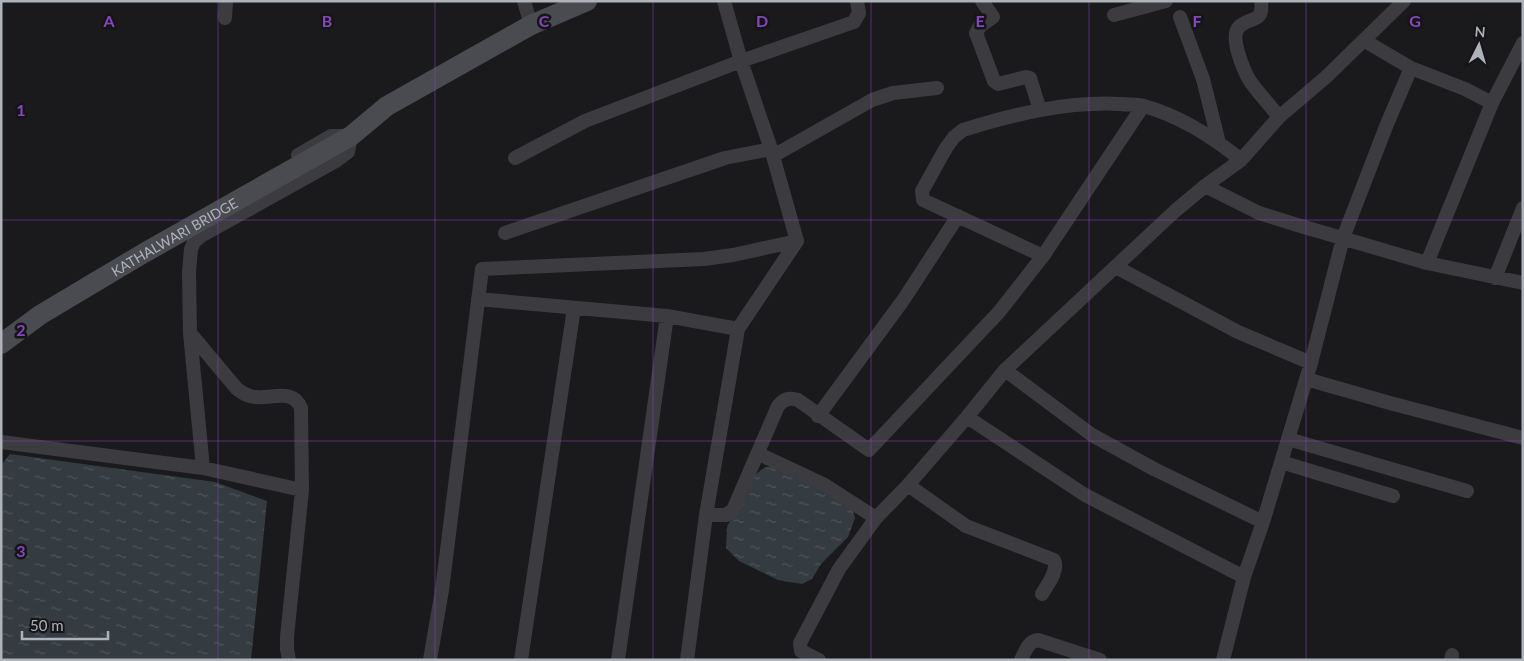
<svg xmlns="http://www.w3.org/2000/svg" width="1524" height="661" viewBox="0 0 1524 661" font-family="Lato,sans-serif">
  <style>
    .water { fill: url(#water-ripples) }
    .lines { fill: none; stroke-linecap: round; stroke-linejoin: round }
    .minor { stroke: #3c3c40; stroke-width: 14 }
    .secondary { stroke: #4a4b50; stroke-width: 20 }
    .grid { fill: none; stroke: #8547be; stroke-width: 1; stroke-opacity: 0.55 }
    .labels { text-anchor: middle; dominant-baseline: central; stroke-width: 5; stroke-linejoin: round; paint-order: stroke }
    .street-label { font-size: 14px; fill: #aeb2ba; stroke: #151517 }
    .grid-label { font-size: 16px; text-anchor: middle; font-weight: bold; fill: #8547be; stroke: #151517; stroke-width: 5; stroke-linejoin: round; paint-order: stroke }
  </style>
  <defs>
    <pattern id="water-ripples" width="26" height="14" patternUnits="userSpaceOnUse" patternTransform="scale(1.25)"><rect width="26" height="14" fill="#343b41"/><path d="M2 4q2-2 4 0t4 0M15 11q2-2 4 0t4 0" fill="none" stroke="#4f555a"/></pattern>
  </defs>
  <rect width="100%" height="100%" fill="#1a1a1c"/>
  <path class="water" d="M 10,454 L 215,482 L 267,501 L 251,660 L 1,660 L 1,465 Z
    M 765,467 L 781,468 L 852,507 L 855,518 L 848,537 L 821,564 L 812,579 L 802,584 L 778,580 L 739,561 L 726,548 L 727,527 L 747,485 L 755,475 Z"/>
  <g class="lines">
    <path class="minor" d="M 524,1 L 531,25
      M 982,1 L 993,17 L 980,26 L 976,33 L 994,81 L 998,84 L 1026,77 L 1030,78 L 1040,110
      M 1261,1 C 1264,24 1250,16 1239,27 C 1229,37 1244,71 1250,81 C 1259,94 1270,105 1279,117
      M 1114,15 L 1166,1
      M 1180,17 L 1203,79 L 1219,143
      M 225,18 L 226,1
      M 1365,41 L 1411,68 L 1465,89 L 1492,103
      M 773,156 L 872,100 L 893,93 L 937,88
      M 515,158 L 585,121 L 741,61 L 854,22 L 859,13 L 857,1
      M 1205,186 L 1259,213 L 1294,224 L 1427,263 L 1523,283
      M 505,233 L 725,158 L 771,149
      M 1043,256 L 923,200 L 922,191 L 946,148 L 954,137 L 963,130 C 1014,114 1068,101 1121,104 C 1128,105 1137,104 1144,106 C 1179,116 1213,137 1241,160
      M 1427,263 L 1492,103 L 1523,43
      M 1116,267 L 1238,332 L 1311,363
      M 1495,278 L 1523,208
      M 478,299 L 667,316 L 738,329
      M 190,333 L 237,389 C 243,393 248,397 255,397 C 272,399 293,388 301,408 L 302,490 L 287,637 L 287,649 L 289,660
      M 1005,370 L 1092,435 L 1154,469 L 1263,522
      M 1306,379 L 1390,403 L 1523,438
      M 818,416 L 904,299 L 958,216
      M 967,417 L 1085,495 L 1244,577
      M 1288,439 L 1467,491
      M 1,442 L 203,468 L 302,490
      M 759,454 L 823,484 L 876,518
      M 1281,462 L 1393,496
      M 203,468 L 190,333 L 189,272 L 191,249 L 194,242 L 201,236 L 336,161 L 348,152 L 351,136 L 331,136 L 298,155
      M 908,485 L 966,526 L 1054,560 C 1059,571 1047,585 1042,594
      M 706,515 L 726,515 L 733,510 L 778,406 C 784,399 789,397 798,400 L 869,450 L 999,312 L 1043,256 L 1143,106
      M 430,660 L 442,590 L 482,269 L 704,259 L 733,255 L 797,241
      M 521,660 L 574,308
      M 618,660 L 667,316
      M 687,660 L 706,515 L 738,329 L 797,241 L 771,149 L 741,61 L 724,1
      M 819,660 L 801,651 L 800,643 L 839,569 L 876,518 L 908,485 L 967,417 L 1005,370 L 1175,211 L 1205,186 L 1241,160 L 1279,117 L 1326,77 L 1404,1
      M 1021,660 C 1025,652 1028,641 1038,640 L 1100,660
      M 1223,660 L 1244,577 L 1263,522 L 1311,363 L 1343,238 L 1387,124 L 1411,68
      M 1451,660 L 1452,655"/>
    <path class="secondary" id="s1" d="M 1,344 L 40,315 L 144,253 L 351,136 L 387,106 L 531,25 L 587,1"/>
  </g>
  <path class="grid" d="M 218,1 L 218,660M 435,1 L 435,660M 653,1 L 653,660M 871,1 L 871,660M 1089,1 L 1089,660M 1306,1 L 1306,660M 1,220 L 1523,220M 1,441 L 1523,441"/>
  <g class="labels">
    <g class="street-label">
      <text stroke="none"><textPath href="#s1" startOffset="204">KATHALWARI BRIDGE</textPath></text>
    </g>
  </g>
  <g class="grid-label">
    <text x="109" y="27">A</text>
    <text x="327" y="27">B</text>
    <text x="544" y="27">C</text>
    <text x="762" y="27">D</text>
    <text x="980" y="27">E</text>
    <text x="1197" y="27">F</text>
    <text x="1415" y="27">G</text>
    <text x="21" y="116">1</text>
    <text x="21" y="336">2</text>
    <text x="21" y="557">3</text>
  </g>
  <rect width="1524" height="661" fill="none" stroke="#aeb2ba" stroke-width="5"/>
  <g transform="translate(1479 45) rotate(5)" stroke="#151517" stroke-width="4" paint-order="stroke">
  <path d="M0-4L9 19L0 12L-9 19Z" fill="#aeb2ba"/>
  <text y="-8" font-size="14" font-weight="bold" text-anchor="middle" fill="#aeb2ba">N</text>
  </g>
  <path d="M22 631v8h86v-8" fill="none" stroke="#aeb2ba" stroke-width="2.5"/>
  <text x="30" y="631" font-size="15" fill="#aeb2ba" stroke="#151517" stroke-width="4" paint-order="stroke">50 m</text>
</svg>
